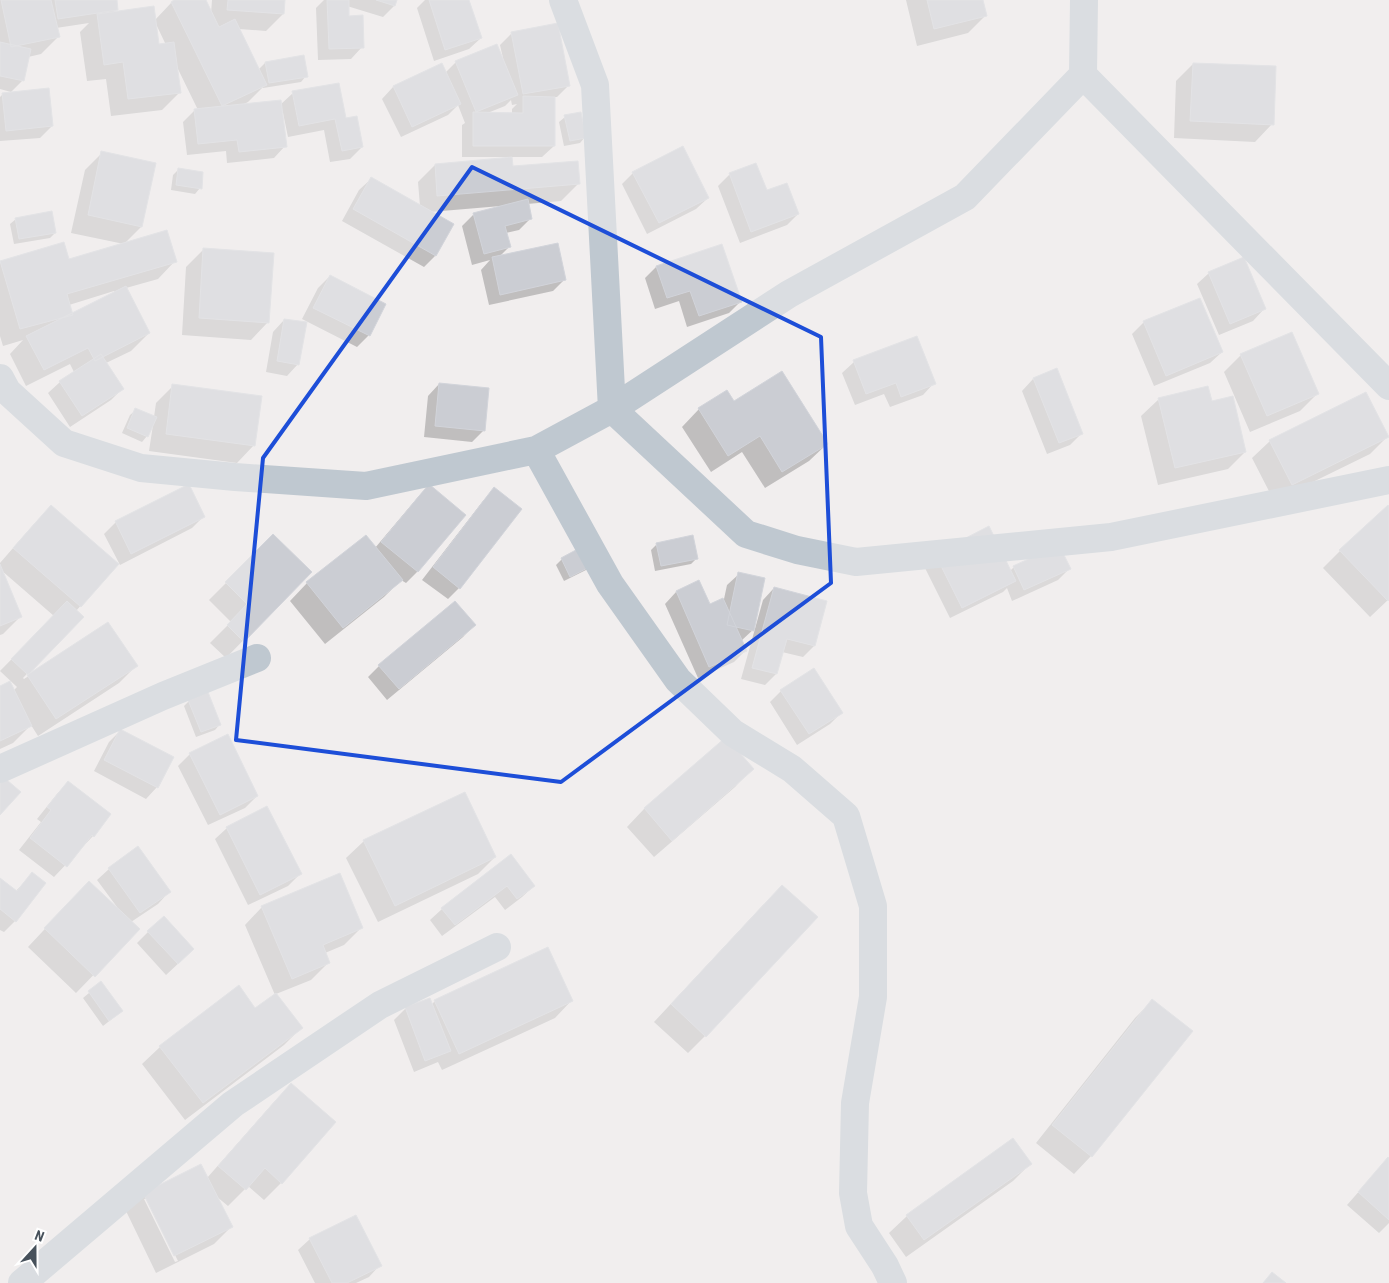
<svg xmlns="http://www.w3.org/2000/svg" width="1389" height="1283" viewBox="0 0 1389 1283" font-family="'Roboto Condensed',sans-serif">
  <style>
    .shadow { fill: #0003; fill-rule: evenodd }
    .building { fill: #cbcdd3; stroke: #d2d4da }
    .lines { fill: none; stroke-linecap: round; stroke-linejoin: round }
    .minor { stroke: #bfc8d0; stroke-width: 28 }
    .marked { fill: none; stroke: #1d4ed8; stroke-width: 4; stroke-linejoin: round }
  </style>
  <rect width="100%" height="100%" fill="#f1eeee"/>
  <path class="shadow" d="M 0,0 L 115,0 L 117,9 L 113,13 L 155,20 L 171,3 L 177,0 L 205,0 L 211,14 L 212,0 L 284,0 L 283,14 L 266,31 L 239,29 L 258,70 L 265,63 L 306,76 L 301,82 L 263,88 L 263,87 L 248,102 L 242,105 L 280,105 L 293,93 L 345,119 L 362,147 L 350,159 L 330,162 L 324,130 L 288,137 L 283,113 L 281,113 L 285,146 L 274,158 L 227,163 L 226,151 L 187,155 L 183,122 L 194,111 L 198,110 L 177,67 L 180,92 L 162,110 L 111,116 L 106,79 L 87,81 L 80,32 L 89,23 L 56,28 L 58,37 L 41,54 L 28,57 L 23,80 L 11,92 L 0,89 ZM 156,24 L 166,45 L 158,46 Z
    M 324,0 L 396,0 L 394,6 L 383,17 L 347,6 L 348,17 L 362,47 L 351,59 L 318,60 L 316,8 Z
    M 425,0 L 468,0 L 481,38 L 469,49 L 434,61 L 417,8 Z
    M 906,0 L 982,0 L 985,16 L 968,33 L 917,46 Z
    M 512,33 L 569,85 L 557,97 L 554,97 L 554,146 L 542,157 L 511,157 L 512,167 L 578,184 L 561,201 L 527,204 L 531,218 L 519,230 L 506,233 L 509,247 L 499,257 L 564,280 L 553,291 L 489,305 L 481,270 L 490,260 L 472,265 L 462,226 L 473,215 L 501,207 L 501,206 L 430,212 L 435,256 L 424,267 L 342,221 L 359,190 L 371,179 L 420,206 L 418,182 L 435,165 L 508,159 L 508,157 L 462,157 L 462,125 L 465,123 L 458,105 L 448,115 L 401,137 L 382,99 L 393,87 L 441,65 L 445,73 L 456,62 L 503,58 L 500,45 ZM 511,100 L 512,105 L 517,104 L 512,109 L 512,114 L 485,114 L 505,106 Z
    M 1193,64 L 1272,124 L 1255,142 L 1174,138 L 1176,81 Z
    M 3,94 L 52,126 L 40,138 L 0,141 L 0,97 Z
    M 565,117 L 585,137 L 580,143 L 564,146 L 559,122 Z
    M 102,153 L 141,227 L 124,244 L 175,261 L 158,279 L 126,288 L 149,333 L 131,351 L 106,363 L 122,389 L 111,400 L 70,427 L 48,393 L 60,382 L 74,372 L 70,364 L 26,386 L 10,354 L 23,340 L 3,346 L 0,336 L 0,263 L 68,260 L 124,244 L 71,233 L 85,170 ZM 114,291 L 115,293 L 72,314 L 69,305 Z
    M 178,170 L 200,188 L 195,194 L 171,190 L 173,175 Z
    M 633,173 L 708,198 L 696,209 L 647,234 L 622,184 Z
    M 730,174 L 767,192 L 798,214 L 787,225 L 740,243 L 718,186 Z
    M 16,219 L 55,233 L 50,238 L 14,244 L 10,224 Z
    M 204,249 L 268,322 L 251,340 L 182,335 L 186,267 Z
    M 656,267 L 740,302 L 729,313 L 687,327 L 679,301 L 655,309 L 645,278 Z
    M 1209,273 L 1264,309 L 1253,321 L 1219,335 L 1197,284 Z
    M 330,276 L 384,304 L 368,336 L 357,347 L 302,319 L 318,288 Z
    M 284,320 L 298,364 L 287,376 L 266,372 L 273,332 Z
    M 1144,322 L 1222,352 L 1210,363 L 1154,386 L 1132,334 Z
    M 1241,355 L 1317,394 L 1300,411 L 1250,432 L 1224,372 Z
    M 854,362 L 934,383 L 923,395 L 890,407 L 884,394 L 855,405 L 842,373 Z
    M 1033,379 L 1081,434 L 1070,445 L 1047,454 L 1022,391 Z
    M 439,384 L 484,430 L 472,442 L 424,437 L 428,396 Z
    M 173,386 L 254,445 L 237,463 L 149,451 L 153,425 L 147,436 L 142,442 L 122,433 L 130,415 L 136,410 L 154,417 L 156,403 Z
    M 1159,399 L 1211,403 L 1245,452 L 1228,469 L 1158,485 L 1141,416 Z
    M 734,402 L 827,444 L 809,461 L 765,488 L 742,452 L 711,472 L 682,427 L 699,409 Z
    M 1387,437 L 1370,454 L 1274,501 L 1252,458 L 1270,441 Z
    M 429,485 L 464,515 L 417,572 L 406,583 L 401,580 L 384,597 L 325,644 L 290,601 L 307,583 L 366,536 L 375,548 L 418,497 Z
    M 188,486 L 204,516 L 192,528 L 120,565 L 104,534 L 116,522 Z
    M 494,489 L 459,588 L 448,599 L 422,580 L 483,501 Z
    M 51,507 L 117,564 L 76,611 L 82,617 L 23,678 L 24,679 L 108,624 L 136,666 L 119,683 L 38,736 L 31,725 L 13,743 L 0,749 L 0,688 L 14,690 L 17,687 L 0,671 L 54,616 L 1,570 L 20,617 L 3,634 L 0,635 L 0,563 L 34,524 Z
    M 1389,508 L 1389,599 L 1370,617 L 1323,568 L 1340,551 Z
    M 273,536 L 310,572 L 226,658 L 210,643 L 231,622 L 209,600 Z
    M 657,544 L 697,558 L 691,564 L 655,571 L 651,550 Z
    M 562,559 L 590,568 L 564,581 L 556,565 Z
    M 924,566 L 1010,571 L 1014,567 L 1069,569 L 1058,580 L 1012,601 L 1007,588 L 1003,592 L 950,618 Z
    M 739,574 L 753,627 L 755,628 L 741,641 L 745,651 L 734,662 L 698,678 L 665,604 L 676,592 L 699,582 L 709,605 L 724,599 L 727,585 Z
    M 774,588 L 814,646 L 803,657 L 782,652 L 776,674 L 765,685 L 741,679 L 763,600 Z
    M 474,625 L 463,637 L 387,700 L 368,677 L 379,666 Z
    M 781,691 L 841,713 L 830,724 L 797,745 L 770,702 Z
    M 189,701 L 220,724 L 215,730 L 196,737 L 184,706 Z
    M 120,731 L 157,787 L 146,799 L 94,771 L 109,742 Z
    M 726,739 L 752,769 L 735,787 L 654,857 L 627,827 L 644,809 Z
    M 190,754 L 257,796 L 245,808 L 208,825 L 178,766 Z
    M 68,782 L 110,814 L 93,836 L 54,877 L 19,850 L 41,822 L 37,819 L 57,794 Z
    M 227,828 L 300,874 L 288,886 L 248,905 L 215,839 Z
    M 364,841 L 495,857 L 478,874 L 378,922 L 346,858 Z
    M 511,856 L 534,886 L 522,897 L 505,910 L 495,897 L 442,936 L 430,920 L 442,909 Z
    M 109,869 L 169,892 L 158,904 L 131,922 L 138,929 L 76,993 L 28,947 L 72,900 L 117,907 L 97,880 Z
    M 32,874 L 15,921 L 4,932 L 0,930 L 0,880 L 15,892 Z
    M 764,904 L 705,1036 L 688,1053 L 654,1022 Z
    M 262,907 L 361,928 L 344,945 L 325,953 L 329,962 L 311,980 L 276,994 L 301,1028 L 284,1045 L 185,1120 L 142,1064 L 160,1047 L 255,1009 L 275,995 L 245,925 Z
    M 148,932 L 181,961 L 166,975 L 137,943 Z
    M 547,949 L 572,1000 L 555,1018 L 442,1070 L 438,1062 L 414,1072 L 394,1020 L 406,1008 L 432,1004 L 435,1001 Z
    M 101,983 L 122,1011 L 103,1026 L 83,998 Z
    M 1152,1001 L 1091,1156 L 1074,1174 L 1036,1143 L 1135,1018 Z
    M 291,1085 L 281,1183 L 264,1200 L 248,1186 L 228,1206 L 216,1196 L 231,1227 L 214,1244 L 156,1273 L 126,1211 L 143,1194 L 207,1178 L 274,1102 ZM 144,1199 L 147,1199 L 178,1261 L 175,1262 Z
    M 1389,1160 L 1389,1223 L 1379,1233 L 1347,1205 L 1377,1171 Z
    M 1030,1164 L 1013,1181 L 906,1257 L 889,1233 L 907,1216 Z
    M 310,1239 L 380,1265 L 369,1277 L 356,1283 L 315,1283 L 298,1250 Z"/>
  <path class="building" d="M 1,0 L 51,0 L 60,37 L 11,47 Z
    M 55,0 L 117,0 L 118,10 L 58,19 Z
    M 174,0 L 206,0 L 219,27 L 235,19 L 267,85 L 222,106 L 171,2 Z
    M 228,0 L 285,0 L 284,14 L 227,10 Z
    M 327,0 L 349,0 L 349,16 L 363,15 L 364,48 L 329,49 Z
    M 376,0 L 397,0 L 395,6 Z
    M 429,0 L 469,0 L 482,38 L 445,50 Z
    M 927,0 L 983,0 L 987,16 L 934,29 Z
    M 154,6 L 159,44 L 174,42 L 181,93 L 128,99 L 123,62 L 104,65 L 97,14 Z
    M 558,23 L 570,86 L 523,94 L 511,32 Z
    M 0,42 L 31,49 L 24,81 L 0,76 Z
    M 497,44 L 518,95 L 476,112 L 455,61 Z
    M 304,55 L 308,77 L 269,83 L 265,62 Z
    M 442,63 L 461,104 L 412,127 L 393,86 Z
    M 1193,63 L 1276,66 L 1274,125 L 1190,121 Z
    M 339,83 L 346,118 L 357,116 L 363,147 L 342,151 L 335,119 L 299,126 L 292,91 Z
    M 49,88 L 53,126 L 6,131 L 2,93 Z
    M 523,96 L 555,97 L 555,146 L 473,146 L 473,112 L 523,113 Z
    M 281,100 L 287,147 L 239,152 L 237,140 L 198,144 L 194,109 Z
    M 581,112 L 586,138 L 570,141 L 564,115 Z
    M 683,146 L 709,198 L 659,223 L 632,172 Z
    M 101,151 L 156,163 L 142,227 L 88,215 Z
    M 512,157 L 513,166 L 578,161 L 580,184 L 437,196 L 435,164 Z
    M 756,163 L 767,190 L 787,183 L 799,214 L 751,232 L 729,173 Z
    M 178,168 L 203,172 L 202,189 L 176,185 Z
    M 371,177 L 454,224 L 436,256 L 353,209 Z
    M 528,199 L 532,219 L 505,226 L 511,247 L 484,254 L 473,213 Z
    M 52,211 L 56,233 L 19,239 L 15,218 Z
    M 167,230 L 177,262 L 67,294 L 73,315 L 20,329 L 0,261 L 64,242 L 69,259 Z
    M 558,243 L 566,280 L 500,295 L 492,257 Z
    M 722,244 L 742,302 L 699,316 L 690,291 L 667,298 L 656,266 Z
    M 203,248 L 274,253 L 269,323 L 199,318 Z
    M 1244,257 L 1266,309 L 1230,324 L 1208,272 Z
    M 330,275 L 386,304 L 370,336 L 313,308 Z
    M 126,286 L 150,333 L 95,361 L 88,348 L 44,370 L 26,336 Z
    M 1200,298 L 1223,352 L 1166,376 L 1143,321 Z
    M 284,319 L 307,322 L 299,365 L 277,361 Z
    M 1292,332 L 1319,394 L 1267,416 L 1240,354 Z
    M 917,336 L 936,384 L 901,397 L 896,383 L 866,394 L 853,360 Z
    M 101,354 L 124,389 L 82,416 L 59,381 Z
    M 1057,368 L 1083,434 L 1059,443 L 1033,378 Z
    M 782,371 L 828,444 L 782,472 L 760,436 L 728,456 L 698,408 L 727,390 L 734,401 Z
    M 439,383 L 489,388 L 485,431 L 435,426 Z
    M 172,384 L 262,396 L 255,446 L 166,434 Z
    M 1208,386 L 1212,401 L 1233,396 L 1246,452 L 1175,468 L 1158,398 Z
    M 1366,392 L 1389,437 L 1292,485 L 1269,440 Z
    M 135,408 L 157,417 L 148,437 L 127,428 Z
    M 189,484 L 205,517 L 131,554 L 115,521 Z
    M 429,484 L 466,515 L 418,572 L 381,542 Z
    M 494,487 L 522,509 L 460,589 L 433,567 Z
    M 51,505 L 119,564 L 81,607 L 13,548 Z
    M 1388,505 L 1389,506 L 1389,600 L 1388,601 L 1339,550 Z
    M 989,526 L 1016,581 L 962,608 L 935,554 Z
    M 273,534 L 312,572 L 244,642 L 227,625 L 247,604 L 225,582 Z
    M 366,535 L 403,580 L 343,628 L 306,582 Z
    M 693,535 L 698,559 L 661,566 L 656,543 Z
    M 587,544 L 597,563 L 570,577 L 561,558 Z
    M 1059,545 L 1071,569 L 1024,590 L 1013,566 Z
    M 0,564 L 22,617 L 0,626 Z
    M 738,572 L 765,578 L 754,631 L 727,625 Z
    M 699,580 L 710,604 L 723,598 L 747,651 L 709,667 L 676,591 Z
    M 774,587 L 827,601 L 815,646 L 787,639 L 777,674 L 752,668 Z
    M 67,601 L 84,617 L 28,675 L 11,659 Z
    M 455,601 L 476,625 L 399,689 L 378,665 Z
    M 108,622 L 138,666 L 56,719 L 27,675 Z
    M 814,668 L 843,713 L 809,734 L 780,690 Z
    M 10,681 L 32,726 L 0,741 L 0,686 Z
    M 208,692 L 221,725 L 201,732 L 188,700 Z
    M 120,729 L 174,757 L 158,788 L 104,760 Z
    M 228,734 L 258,796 L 220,815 L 189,753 Z
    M 726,737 L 754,769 L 672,841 L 644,808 Z
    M 0,774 L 21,792 L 0,815 Z
    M 68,781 L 111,814 L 94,837 L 92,835 L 67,867 L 30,838 L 51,810 L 47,807 Z
    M 465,792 L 496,857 L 395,906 L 363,840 Z
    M 267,806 L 302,874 L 260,895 L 226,827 Z
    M 138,846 L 171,892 L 140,913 L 108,868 Z
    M 511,854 L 535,886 L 517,899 L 507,886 L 455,925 L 441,908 Z
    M 32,872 L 46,883 L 16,922 L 0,909 L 0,878 L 17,891 Z
    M 340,873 L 363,928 L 323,945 L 330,963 L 292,979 L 261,906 Z
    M 89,881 L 140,929 L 95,977 L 44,928 Z
    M 782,885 L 818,917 L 706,1037 L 671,1004 Z
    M 164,916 L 194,949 L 178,964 L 147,931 Z
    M 548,947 L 573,1001 L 459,1054 L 434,1000 Z
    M 101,981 L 123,1011 L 109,1021 L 88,991 Z
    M 239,985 L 255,1008 L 276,993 L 303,1028 L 203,1103 L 159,1046 Z
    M 430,998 L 451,1051 L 425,1061 L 405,1007 Z
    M 1152,999 L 1193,1031 L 1092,1157 L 1052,1125 Z
    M 291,1083 L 336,1122 L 282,1184 L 265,1168 L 246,1190 L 218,1166 Z
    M 1013,1138 L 1032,1164 L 924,1240 L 906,1215 Z
    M 1388,1157 L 1389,1158 L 1389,1220 L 1358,1192 Z
    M 201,1164 L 233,1227 L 174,1256 L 143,1193 Z
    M 356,1215 L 382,1266 L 347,1283 L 332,1283 L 309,1238 Z
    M 1272,1272 L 1286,1283 L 1263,1283 Z"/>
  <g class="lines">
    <path class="minor" d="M 1084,0 L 1083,75 L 1389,386
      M 1083,75 L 965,197 L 789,294 L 612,409 L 746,534 L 797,550 L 856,562 L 1111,537 L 1389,480
      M 0,378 L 7,391 L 64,443 L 141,468 L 235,477 L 366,486 L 536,450 L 612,409 L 595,85 L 563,0
      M 536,450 L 610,584 L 678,680 L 733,733 L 792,769 L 846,816 L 873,906 L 873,997 L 855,1103 L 853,1193 L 859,1226 L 885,1266 L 893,1283
      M 0,769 L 163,696 L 257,658
      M 22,1283 L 233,1104 L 380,1005 L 497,947"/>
  </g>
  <path d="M0 0H1389V1283H0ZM 472,167 L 821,337 L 831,583 L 561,782 L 236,740 L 263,458 Z" fill="#f1eeee" fill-opacity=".55" fill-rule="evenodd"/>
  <path class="marked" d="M 472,167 L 821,337 L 831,583 L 561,782 L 236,740 L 263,458 Z"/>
  <g transform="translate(35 1248) rotate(21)" stroke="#ffffff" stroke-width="4" paint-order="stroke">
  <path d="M0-4L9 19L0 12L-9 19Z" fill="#47515b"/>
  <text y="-8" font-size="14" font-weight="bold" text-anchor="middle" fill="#47515b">N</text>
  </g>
</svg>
